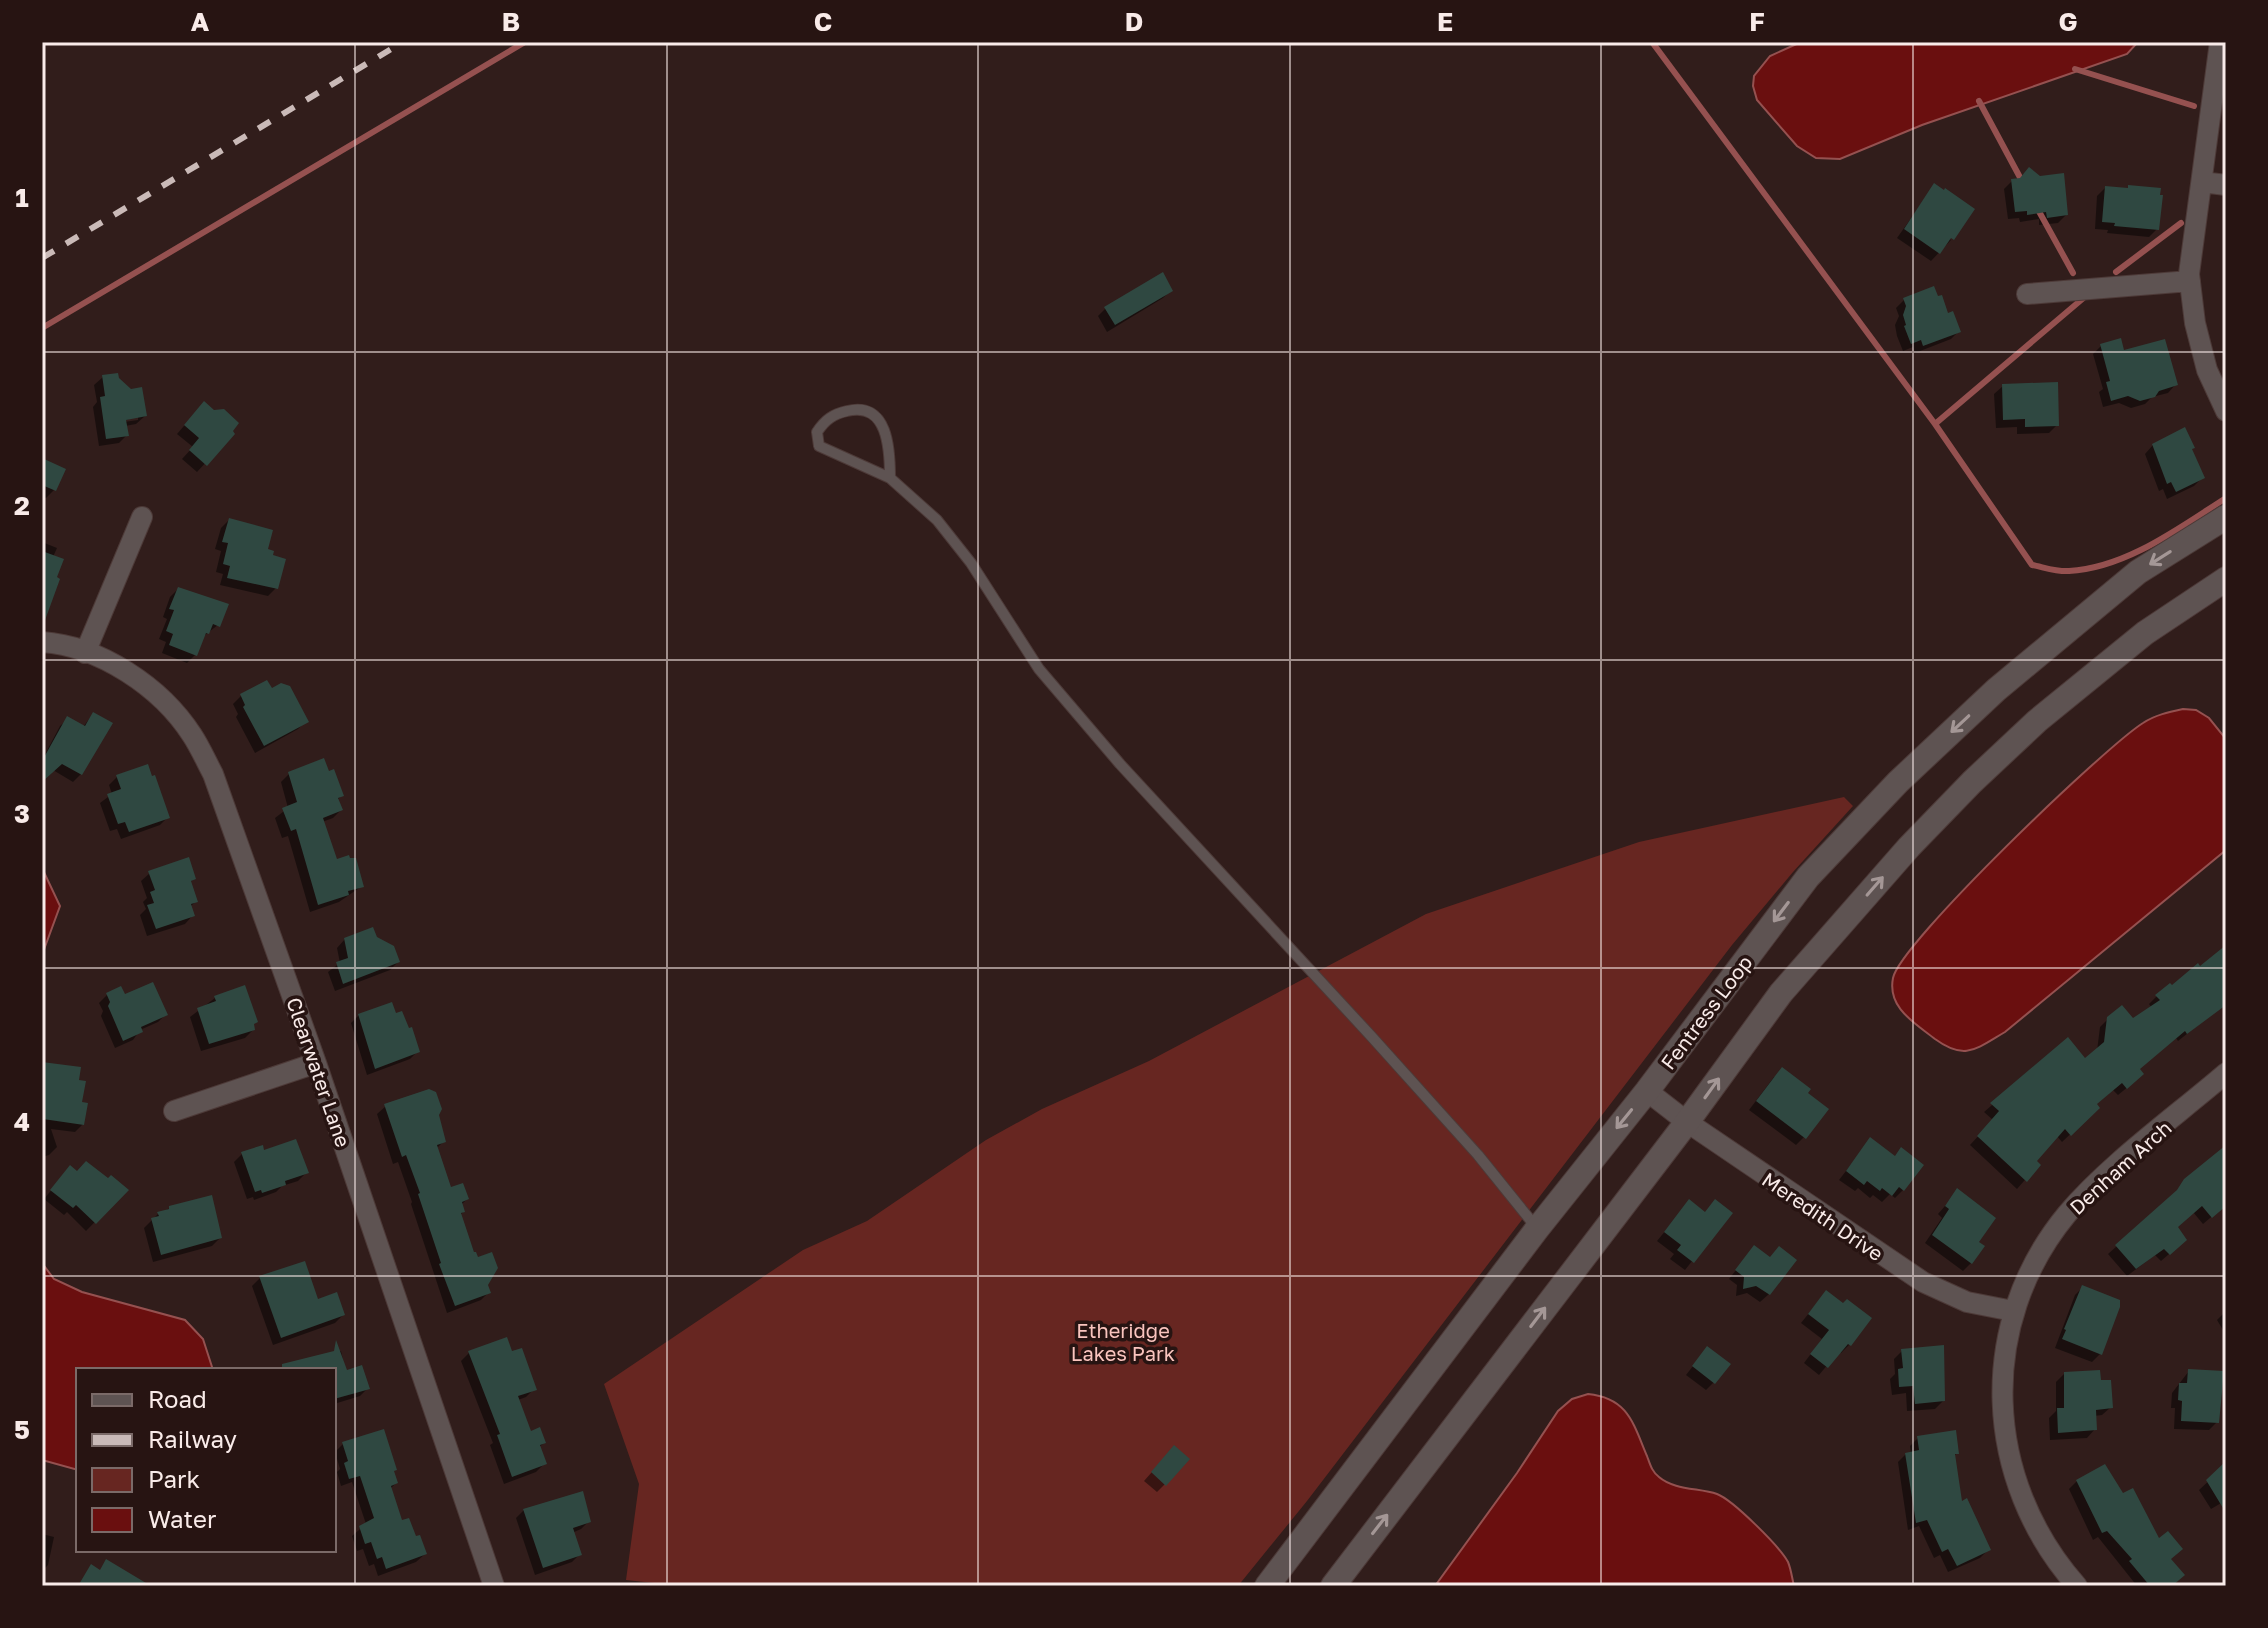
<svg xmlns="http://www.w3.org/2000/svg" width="2268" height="1628" viewBox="0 0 2268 1628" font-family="'Golos Text',sans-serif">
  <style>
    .green { fill: #672621 }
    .water { fill: #6a0f0f; stroke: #955150; stroke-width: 2 }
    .shadow { fill: #0007; fill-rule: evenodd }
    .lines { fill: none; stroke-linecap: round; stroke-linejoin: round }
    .stream { stroke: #955150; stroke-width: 6 }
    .building { fill: #2f4841 }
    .service-casing { stroke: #4d3a38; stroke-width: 12 }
    .minor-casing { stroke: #4d3a38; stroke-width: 22 }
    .tertiary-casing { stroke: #4d3a38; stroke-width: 26 }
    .service { stroke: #5e5352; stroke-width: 10 }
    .minor { stroke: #5e5352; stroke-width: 20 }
    .tertiary { stroke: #5e5352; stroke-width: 24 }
    .rail { stroke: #cabab8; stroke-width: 6; stroke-dasharray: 14 14; stroke-linecap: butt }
    .oneway { stroke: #a49796 }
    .grid { fill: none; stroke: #f9ebe9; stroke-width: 2; stroke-opacity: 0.55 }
    .labels { text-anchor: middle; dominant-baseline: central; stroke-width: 7; stroke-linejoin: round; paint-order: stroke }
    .street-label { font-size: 20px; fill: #f9ebe9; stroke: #271412 }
    .park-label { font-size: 20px; fill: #fac4be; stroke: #271412 }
    .neatline { fill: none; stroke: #f9ebe9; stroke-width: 3 }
    .grid-label { font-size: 26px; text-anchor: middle; font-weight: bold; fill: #f9ebe9 }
  </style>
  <rect width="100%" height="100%" fill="#311d1b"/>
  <path class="green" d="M 1844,797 L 1853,806 L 1793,872 L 1732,945 L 1307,1501 L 1238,1586 L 682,1586 L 626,1580 L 639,1484 L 604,1384 L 803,1250 L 867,1221 L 986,1140 L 1042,1109 L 1149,1061 L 1426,914 L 1639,842 Z"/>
  <path class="water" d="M 1801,42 L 2138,42 L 2127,54 L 1922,125 L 1840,159 L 1816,158 L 1797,146 L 1757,100 L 1753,86 L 1754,76 L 1770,56 Z
    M 2183,709 L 2196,710 L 2209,718 L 2226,739 L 2226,850 L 2005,1032 C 1976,1049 1965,1061 1935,1039 C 1915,1023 1887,1008 1893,978 C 1900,943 2105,747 2143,723 C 2155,715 2169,712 2183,709 Z
    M 42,868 L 60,906 L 42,955 Z
    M 42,1263 L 54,1279 L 82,1292 L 185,1320 L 203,1339 L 213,1370 L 78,1370 L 78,1470 L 42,1460 Z
    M 1588,1394 C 1628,1398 1633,1423 1647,1456 C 1650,1464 1652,1472 1659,1477 C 1674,1490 1699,1488 1717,1494 C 1733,1500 1780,1547 1788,1562 C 1791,1569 1792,1578 1794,1586 L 1435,1586 L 1517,1473 L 1558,1411 L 1572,1399 Z"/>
  <path class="shadow" d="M 2012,181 L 2066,215 L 2058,223 L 2039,225 L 2039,219 L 2020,222 L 2019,218 L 2008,219 L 2004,189 Z
    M 1934,186 L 1942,233 L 1951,240 L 1931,261 L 1897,238 Z
    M 2105,188 L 2157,229 L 2149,237 L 2107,233 L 2108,230 L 2095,229 L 2097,196 Z
    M 1171,290 L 1163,298 L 1107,332 L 1098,316 L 1106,308 Z
    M 1904,300 L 1947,316 L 1959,331 L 1951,339 L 1915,353 L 1913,347 L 1903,351 L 1897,336 L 1895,325 L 1899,316 L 1896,308 Z
    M 2101,346 L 2123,353 L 2176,384 L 2168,393 L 2152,397 L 2145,404 L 2131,408 L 2119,403 L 2103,407 L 2099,392 L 2103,389 L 2093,354 Z
    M 103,377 L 145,416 L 136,424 L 125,426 L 127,435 L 119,443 L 99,446 L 93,407 L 97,402 L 94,385 ZM 138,416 L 138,420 L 117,423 Z
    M 2003,386 L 2057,425 L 2049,433 L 2017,434 L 2017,427 L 1996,428 L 1994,394 Z
    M 196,412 L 232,434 L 197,472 L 182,459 L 193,447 L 177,434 Z
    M 2153,445 L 2190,450 L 2202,478 L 2194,486 L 2167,499 L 2163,489 L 2159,491 L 2145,454 Z
    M 42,461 L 54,490 L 46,498 L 42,497 Z
    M 229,520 L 265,551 L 276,588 L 268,596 L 220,585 L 223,574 L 216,572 L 221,551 L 215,549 L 221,528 Z
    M 42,542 L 57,548 L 53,557 L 50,599 L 42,607 Z
    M 178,589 L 218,625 L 201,638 L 195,655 L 187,663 L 162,653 L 166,642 L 159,639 L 167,619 L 163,617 L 170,597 Z
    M 271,691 L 306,721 L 298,729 L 255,753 L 236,717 L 238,714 L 233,704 L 241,696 Z
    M 93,714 L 81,774 L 73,782 L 53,770 L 42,780 L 42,760 L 60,726 L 68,719 L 83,727 Z
    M 289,774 L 342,795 L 337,800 L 341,810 L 333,818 L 322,822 L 336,861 L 362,886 L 339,902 L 310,912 L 288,836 L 282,838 L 275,818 L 288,808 L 281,782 Z
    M 117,777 L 168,817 L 160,825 L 121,839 L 117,829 L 110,831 L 100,803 L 112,794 L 109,785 Z
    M 150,873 L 194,879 L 189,883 L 196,901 L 190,907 L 193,915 L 185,924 L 147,936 L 140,915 L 146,909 L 143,902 L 147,898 L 141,881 Z
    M 345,939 L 398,962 L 390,970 L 335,991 L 328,972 L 340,963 L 337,948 Z
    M 2226,947 L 2226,1003 L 2178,1041 L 2176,1038 L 2138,1069 L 2134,1082 L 2118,1095 L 2113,1090 L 2095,1105 L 2098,1108 L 2062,1142 L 2056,1135 L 2034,1162 L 2038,1165 L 2017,1189 L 1970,1145 L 1993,1120 L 1984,1112 L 2067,1040 L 2085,1061 L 2097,1051 L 2100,1027 L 2109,1018 L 2132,1020 L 2152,1008 L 2149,1004 L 2157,996 L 2200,969 Z
    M 107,995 L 124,997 L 166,1014 L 158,1022 L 140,1030 L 133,1040 L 115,1048 L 101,1016 L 103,1011 L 99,1003 Z
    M 215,998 L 252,1026 L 253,1030 L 245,1038 L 201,1051 L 190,1017 Z
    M 359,1015 L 418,1051 L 410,1059 L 367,1075 L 351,1023 Z
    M 42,1064 L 78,1069 L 83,1124 L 75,1132 L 51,1129 L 57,1147 L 49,1155 L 42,1157 Z
    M 1774,1077 L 1806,1093 L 1804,1137 L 1796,1145 L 1749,1110 Z
    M 386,1106 L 437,1115 L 444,1141 L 436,1149 L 450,1189 L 467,1199 L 461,1205 L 463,1212 L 460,1215 L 489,1292 L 481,1300 L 447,1313 L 411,1204 L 412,1202 L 398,1162 L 393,1164 L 377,1114 Z
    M 1870,1140 L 1903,1190 L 1895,1198 L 1890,1194 L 1882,1202 L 1873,1195 L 1870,1198 L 1858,1188 L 1855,1191 L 1839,1180 Z
    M 263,1153 L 306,1173 L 298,1181 L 282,1186 L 276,1192 L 254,1200 L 253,1197 L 247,1199 L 234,1162 L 242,1154 Z
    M 2226,1159 L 2226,1188 L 2216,1213 L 2203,1224 L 2193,1212 L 2176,1228 L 2176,1248 L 2161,1261 L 2155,1255 L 2127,1276 L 2108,1254 L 2171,1198 L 2186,1181 Z
    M 76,1173 L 126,1190 L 86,1231 L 67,1212 L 64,1215 L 44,1199 L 63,1176 Z
    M 1958,1191 L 1976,1242 L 1971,1263 L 1963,1271 L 1925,1243 L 1942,1218 L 1938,1214 Z
    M 1689,1202 L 1704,1213 L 1730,1213 L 1685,1270 L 1670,1259 L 1674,1254 L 1657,1241 Z
    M 170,1208 L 220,1238 L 212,1246 L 153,1262 L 144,1228 L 158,1214 Z
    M 1747,1256 L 1769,1294 L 1760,1302 L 1747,1293 L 1736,1296 L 1737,1285 L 1729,1279 Z
    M 260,1278 L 317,1301 L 343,1315 L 335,1323 L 273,1345 L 252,1286 Z
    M 2083,1287 L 2120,1302 L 2100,1354 L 2092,1362 L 2055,1348 L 2075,1295 Z
    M 1826,1292 L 1849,1345 L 1841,1353 L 1839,1351 L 1819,1375 L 1804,1363 L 1822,1339 L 1801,1323 Z
    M 2225,1312 L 2226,1312 L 2226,1335 L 2217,1320 Z
    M 341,1351 L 346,1373 L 368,1388 L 360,1396 L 334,1404 L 334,1370 L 288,1370 L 295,1363 Z
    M 1902,1351 L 1943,1401 L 1935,1409 L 1907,1411 L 1906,1393 L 1892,1395 L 1890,1379 L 1895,1374 L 1894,1359 Z
    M 469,1353 L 511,1354 L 534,1389 L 526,1397 L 518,1400 L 530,1433 L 544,1443 L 538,1448 L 544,1464 L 536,1472 L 504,1484 L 490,1445 L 493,1443 L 461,1361 Z
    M 1700,1357 L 1714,1382 L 1706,1390 L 1686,1375 Z
    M 2189,1371 L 2217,1422 L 2209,1430 L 2174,1429 L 2175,1408 L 2171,1408 L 2172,1393 Z
    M 2064,1374 L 2099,1382 L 2111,1407 L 2102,1415 L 2094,1416 L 2095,1429 L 2087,1438 L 2050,1440 L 2049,1418 L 2056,1411 L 2056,1382 Z
    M 1918,1438 L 1957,1453 L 1953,1457 L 1960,1504 L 1988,1550 L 1980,1558 L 1948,1572 L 1940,1555 L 1934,1558 L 1919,1526 L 1908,1530 L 1898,1462 L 1906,1454 L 1911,1454 L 1910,1446 Z
    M 343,1444 L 392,1472 L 396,1483 L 390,1489 L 401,1523 L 425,1554 L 416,1562 L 378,1576 L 374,1564 L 369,1566 L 363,1549 L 357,1551 L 352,1536 L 366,1524 L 352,1482 L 341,1486 L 337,1472 L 340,1469 L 335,1452 Z
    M 1166,1456 L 1165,1484 L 1157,1492 L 1144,1481 Z
    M 2226,1465 L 2226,1507 L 2223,1502 L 2211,1509 L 2199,1490 Z
    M 2077,1481 L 2169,1559 L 2171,1586 L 2137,1586 L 2098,1537 L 2093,1540 L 2069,1489 Z
    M 524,1510 L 589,1521 L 581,1529 L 572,1533 L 580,1554 L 572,1562 L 535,1575 L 516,1518 Z
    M 42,1534 L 54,1537 L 48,1565 L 42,1571 Z"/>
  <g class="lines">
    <path class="stream" d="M 1652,42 L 1935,424 L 2032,565 C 2043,567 2057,572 2069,571 C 2126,568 2179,528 2226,498
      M 2075,69 L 2194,106
      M 1979,101 L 2023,183
      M 2036,206 L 2073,273
      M 2116,272 L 2181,223
      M 42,328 L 525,42
      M 1935,424 L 2087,295"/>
  </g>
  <path class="building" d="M 2029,167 L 2040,176 L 2064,173 L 2068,215 L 2047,218 L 2046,212 L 2027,215 L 2027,211 L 2015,212 L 2011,179 L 2020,178 Z
    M 1934,183 L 1944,190 L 1945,188 L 1975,209 L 1954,240 L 1951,238 L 1940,254 L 1904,229 Z
    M 2128,185 L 2161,188 L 2160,195 L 2163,195 L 2159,230 L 2114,226 L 2115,223 L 2102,222 L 2105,186 L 2128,188 Z
    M 1163,272 L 1173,291 L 1115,325 L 1104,307 Z
    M 1934,286 L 1938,296 L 1942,295 L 1948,313 L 1953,311 L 1961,332 L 1923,346 L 1921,340 L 1911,344 L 1904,326 L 1906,325 L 1903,315 L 1906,306 L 1903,298 Z
    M 2121,338 L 2124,350 L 2165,339 L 2178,385 L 2159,391 L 2155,397 L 2140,401 L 2128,396 L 2111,401 L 2106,382 L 2110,381 L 2100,344 Z
    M 118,373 L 119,378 L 131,389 L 142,387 L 147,416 L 126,420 L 129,436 L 106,439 L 100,397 L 105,396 L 102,375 Z
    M 2058,382 L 2059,426 L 2025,427 L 2025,419 L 2003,420 L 2002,384 Z
    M 204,401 L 214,410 L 224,409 L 239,423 L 233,431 L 235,434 L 207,466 L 189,450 L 199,438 L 184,425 Z
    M 2185,427 L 2195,448 L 2192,449 L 2205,478 L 2176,492 L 2171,482 L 2167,484 L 2152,444 Z
    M 42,458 L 66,469 L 56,491 L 42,485 Z
    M 229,518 L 273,530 L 268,549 L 274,551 L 273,555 L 286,559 L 278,589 L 227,578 L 230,566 L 223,564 L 228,543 L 222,542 Z
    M 42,551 L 64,559 L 57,577 L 60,579 L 44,623 Z
    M 178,587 L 229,604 L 220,627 L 213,624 L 209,634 L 206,633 L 197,656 L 169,645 L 173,634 L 166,631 L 174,610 L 169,609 Z
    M 267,680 L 272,688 L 281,683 L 290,686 L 309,722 L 264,746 L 243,707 L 245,705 L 240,694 Z
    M 93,712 L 113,723 L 82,775 L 62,764 L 42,782 L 42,761 L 67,716 L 85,726 Z
    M 324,758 L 329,771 L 334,769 L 344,796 L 338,798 L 343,810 L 323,818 L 337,859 L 349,855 L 350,858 L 356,858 L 364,887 L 348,891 L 349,895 L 318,905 L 296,829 L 291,831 L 282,808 L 297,802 L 288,772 Z
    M 148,764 L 152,776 L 155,775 L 170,818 L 129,832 L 125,822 L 118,824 L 107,794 L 121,789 L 116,775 Z
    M 189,857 L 196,879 L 191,881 L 198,902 L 191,904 L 195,916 L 156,929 L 147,905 L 154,903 L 150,892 L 155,890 L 148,871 Z
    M 373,927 L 377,937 L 394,946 L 400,962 L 343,984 L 336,962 L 348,958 L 344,938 Z
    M 2226,945 L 2226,1005 L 2187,1034 L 2185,1031 L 2140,1069 L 2144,1074 L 2127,1089 L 2122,1083 L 2097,1104 L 2100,1108 L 2071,1136 L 2065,1129 L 2037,1161 L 2041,1165 L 2027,1182 L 1977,1136 L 1999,1111 L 1990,1103 L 2068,1037 L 2085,1058 L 2104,1042 L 2107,1017 L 2122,1005 L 2133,1018 L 2160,1000 L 2155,995 L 2170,983 L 2172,985 L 2198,963 L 2200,966 Z
    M 153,982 L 168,1015 L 141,1027 L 143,1032 L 123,1041 L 108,1006 L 110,1002 L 106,993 L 121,986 L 125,994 Z
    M 245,985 L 258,1022 L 254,1024 L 255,1030 L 209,1044 L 197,1008 L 216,1001 L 214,996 Z
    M 392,1002 L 396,1013 L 402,1011 L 409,1028 L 412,1027 L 420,1052 L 375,1069 L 358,1014 Z
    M 42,1062 L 81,1067 L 79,1080 L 86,1081 L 82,1102 L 88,1103 L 84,1125 L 43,1119 Z
    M 1782,1067 L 1811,1089 L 1808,1093 L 1829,1109 L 1806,1139 L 1756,1101 Z
    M 429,1089 L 436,1092 L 442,1109 L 439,1115 L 446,1142 L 437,1145 L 451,1187 L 463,1183 L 469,1199 L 462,1202 L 465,1212 L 461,1213 L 474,1252 L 476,1252 L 478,1257 L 492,1252 L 498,1268 L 488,1285 L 491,1293 L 455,1306 L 439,1264 L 441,1263 L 418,1194 L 420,1193 L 406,1155 L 402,1157 L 384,1104 Z
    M 1870,1137 L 1895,1156 L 1901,1147 L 1924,1165 L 1904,1191 L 1899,1187 L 1892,1196 L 1882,1188 L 1880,1191 L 1867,1181 L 1864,1185 L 1846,1171 Z
    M 296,1139 L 309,1173 L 285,1181 L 286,1185 L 262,1193 L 261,1190 L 255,1192 L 241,1152 L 263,1145 L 264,1150 Z
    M 2226,1145 L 2226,1206 L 2212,1218 L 2202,1206 L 2178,1227 L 2187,1240 L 2170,1255 L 2164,1249 L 2136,1269 L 2115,1245 L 2177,1190 L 2184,1179 Z
    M 86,1161 L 108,1178 L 111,1175 L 129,1190 L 96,1224 L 76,1205 L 73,1208 L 50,1190 L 70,1165 L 77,1171 Z
    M 1957,1188 L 1996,1218 L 1979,1242 L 1985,1246 L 1972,1264 L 1932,1235 L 1949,1209 L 1945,1206 Z
    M 212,1195 L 222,1238 L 161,1255 L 151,1218 L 159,1216 L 157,1212 L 169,1209 L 169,1206 Z
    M 1689,1199 L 1705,1212 L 1715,1199 L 1733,1213 L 1694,1263 L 1677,1250 L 1681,1245 L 1664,1232 Z
    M 1754,1245 L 1770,1257 L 1779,1246 L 1797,1260 L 1770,1295 L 1756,1286 L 1743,1289 L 1744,1277 L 1735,1270 Z
    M 305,1261 L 318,1299 L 337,1292 L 345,1315 L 281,1338 L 259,1276 Z
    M 2082,1285 L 2120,1300 L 2120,1307 L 2102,1355 L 2062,1339 L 2066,1330 L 2064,1329 Z
    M 1826,1290 L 1843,1303 L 1847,1299 L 1872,1318 L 1851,1346 L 1848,1344 L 1828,1368 L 1810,1354 L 1829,1330 L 1808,1314 Z
    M 507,1337 L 512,1351 L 522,1348 L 537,1390 L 518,1396 L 531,1431 L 540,1427 L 546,1443 L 540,1445 L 547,1464 L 512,1477 L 497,1435 L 500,1434 L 468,1351 Z
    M 336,1340 L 347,1370 L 362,1365 L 370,1389 L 334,1399 L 334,1370 L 282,1370 L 282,1364 L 334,1351 Z
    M 1944,1345 L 1945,1401 L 1915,1404 L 1913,1386 L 1899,1387 L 1898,1369 L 1903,1368 L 1901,1349 Z
    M 1707,1346 L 1731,1364 L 1715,1384 L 1692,1366 Z
    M 2188,1369 L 2224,1371 L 2219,1423 L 2181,1421 L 2182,1401 L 2178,1400 L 2179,1383 L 2187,1383 Z
    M 2100,1370 L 2101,1380 L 2111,1380 L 2113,1408 L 2096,1410 L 2097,1430 L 2058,1433 L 2057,1408 L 2064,1408 L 2064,1372 Z
    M 384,1429 L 397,1470 L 394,1471 L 398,1483 L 391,1486 L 402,1520 L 409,1518 L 416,1536 L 420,1535 L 427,1554 L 386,1569 L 382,1557 L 377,1559 L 371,1542 L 365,1544 L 359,1526 L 374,1518 L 360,1476 L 349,1479 L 344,1463 L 348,1461 L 342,1442 Z
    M 1956,1430 L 1959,1454 L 1955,1454 L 1962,1501 L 1967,1498 L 1991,1550 L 1957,1566 L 1948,1549 L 1942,1552 L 1927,1520 L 1916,1523 L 1905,1453 L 1919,1450 L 1917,1436 Z
    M 1174,1445 L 1190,1459 L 1166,1486 L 1151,1472 Z
    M 2226,1461 L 2226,1513 L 2206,1480 Z
    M 2105,1464 L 2123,1493 L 2133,1488 L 2159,1538 L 2168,1531 L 2183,1549 L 2171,1559 L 2185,1575 L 2172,1586 L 2150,1586 L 2129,1561 L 2132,1559 L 2107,1531 L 2102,1533 L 2076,1480 Z
    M 583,1491 L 591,1522 L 573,1528 L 582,1555 L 543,1568 L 523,1509 Z
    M 106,1559 L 151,1586 L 78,1586 L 91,1564 L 100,1570 Z"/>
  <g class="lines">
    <defs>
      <path id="service" d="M 890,478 C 890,449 888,401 847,411 C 833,414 825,420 817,432 L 819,446 L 890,478 L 937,520 L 971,563 L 1039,669 L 1120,764 L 1371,1036 L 1478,1155 L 1536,1227"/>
      <path id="minor" d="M 2220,42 L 2189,274 L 2195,323 L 2207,370 L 2226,411
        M 2202,182 L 2226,185
        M 2027,294 L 2190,281
        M 42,642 C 100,646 161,687 192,735 C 200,747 206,761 213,774 L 316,1063 L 494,1586
        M 85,653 L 142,517
        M 1647,1091 L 1687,1122 L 1923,1282 L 1967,1302 L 2013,1311
        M 174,1111 L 316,1063
        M 2077,1586 C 1983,1480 1976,1324 2067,1214 C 2109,1164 2176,1116 2226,1073"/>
      <path id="tertiary" d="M 1267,1586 L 1537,1229 L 1647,1091 L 1808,877 L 1898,782 L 1996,690 L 2138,572 L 2226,517
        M 1333,1586 L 1687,1122 L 1781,993 L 1909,847 L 1972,782 L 2037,721 L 2145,633 L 2226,579"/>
    </defs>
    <use href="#service" class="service-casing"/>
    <use href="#minor" class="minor-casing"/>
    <use href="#tertiary" class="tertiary-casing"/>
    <use href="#service" class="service"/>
    <use href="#minor" class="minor"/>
    <use href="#tertiary" class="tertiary"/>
    <path class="rail" d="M 42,258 L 403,42"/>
  </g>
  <defs><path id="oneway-shaft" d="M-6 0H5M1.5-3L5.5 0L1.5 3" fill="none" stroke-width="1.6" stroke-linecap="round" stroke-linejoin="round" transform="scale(2)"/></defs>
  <g class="oneway">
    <use href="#oneway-shaft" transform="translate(2160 558) rotate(148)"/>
    <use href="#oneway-shaft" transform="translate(1960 724) rotate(137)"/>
    <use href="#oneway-shaft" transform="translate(1875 886) rotate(-49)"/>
    <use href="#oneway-shaft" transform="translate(1781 912) rotate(127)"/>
    <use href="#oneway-shaft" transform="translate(1712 1088) rotate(-54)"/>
    <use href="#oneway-shaft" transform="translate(1624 1119) rotate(129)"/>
    <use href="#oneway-shaft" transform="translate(1538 1317) rotate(-53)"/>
    <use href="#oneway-shaft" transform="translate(1380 1524) rotate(-52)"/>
  </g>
  <path class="grid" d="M 355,42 L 355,1586M 667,42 L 667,1586M 978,42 L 978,1586M 1290,42 L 1290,1586M 1601,42 L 1601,1586M 1913,42 L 1913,1586M 42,352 L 2226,352M 42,660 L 2226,660M 42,968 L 2226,968M 42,1276 L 2226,1276"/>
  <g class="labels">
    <g class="street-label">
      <text transform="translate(1706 1012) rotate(-53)">Fentress Loop</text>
      <text transform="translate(319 1072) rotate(71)">Clearwater Lane</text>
      <text transform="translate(2120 1167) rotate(-42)">Denham Arch</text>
      <text transform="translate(1823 1216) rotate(34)">Meredith Drive</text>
    </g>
    <g class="park-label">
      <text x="1123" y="1330">Etheridge<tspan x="1123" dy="23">Lakes Park</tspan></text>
    </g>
  </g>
  <rect width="2268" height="1628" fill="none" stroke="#271412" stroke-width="88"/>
  <rect x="76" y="1368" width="260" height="184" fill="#271412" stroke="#7b6a68" stroke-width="2"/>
  <rect x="92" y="1394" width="40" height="12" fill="#5e5352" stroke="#7b6a68" stroke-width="2"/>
  <text x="148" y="1408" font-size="24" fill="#f9ebe9">Road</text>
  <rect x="92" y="1434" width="40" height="12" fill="#cabab8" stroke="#7b6a68" stroke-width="2"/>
  <text x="148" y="1448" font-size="24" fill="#f9ebe9">Railway</text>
  <rect x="92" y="1468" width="40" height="24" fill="#672621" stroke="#7b6a68" stroke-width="2"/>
  <text x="148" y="1488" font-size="24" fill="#f9ebe9">Park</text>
  <rect x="92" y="1508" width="40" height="24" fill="#6a0f0f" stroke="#7b6a68" stroke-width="2"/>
  <text x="148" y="1528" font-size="24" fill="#f9ebe9">Water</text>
  <rect x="44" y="44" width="2180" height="1540" class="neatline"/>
  <g class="grid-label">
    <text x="200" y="31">A</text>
    <text x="511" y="31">B</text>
    <text x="823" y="31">C</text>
    <text x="1134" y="31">D</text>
    <text x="1445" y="31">E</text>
    <text x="1757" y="31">F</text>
    <text x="2068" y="31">G</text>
    <text x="22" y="207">1</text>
    <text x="22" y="515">2</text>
    <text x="22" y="823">3</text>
    <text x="22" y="1131">4</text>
    <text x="22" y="1439">5</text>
  </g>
</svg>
